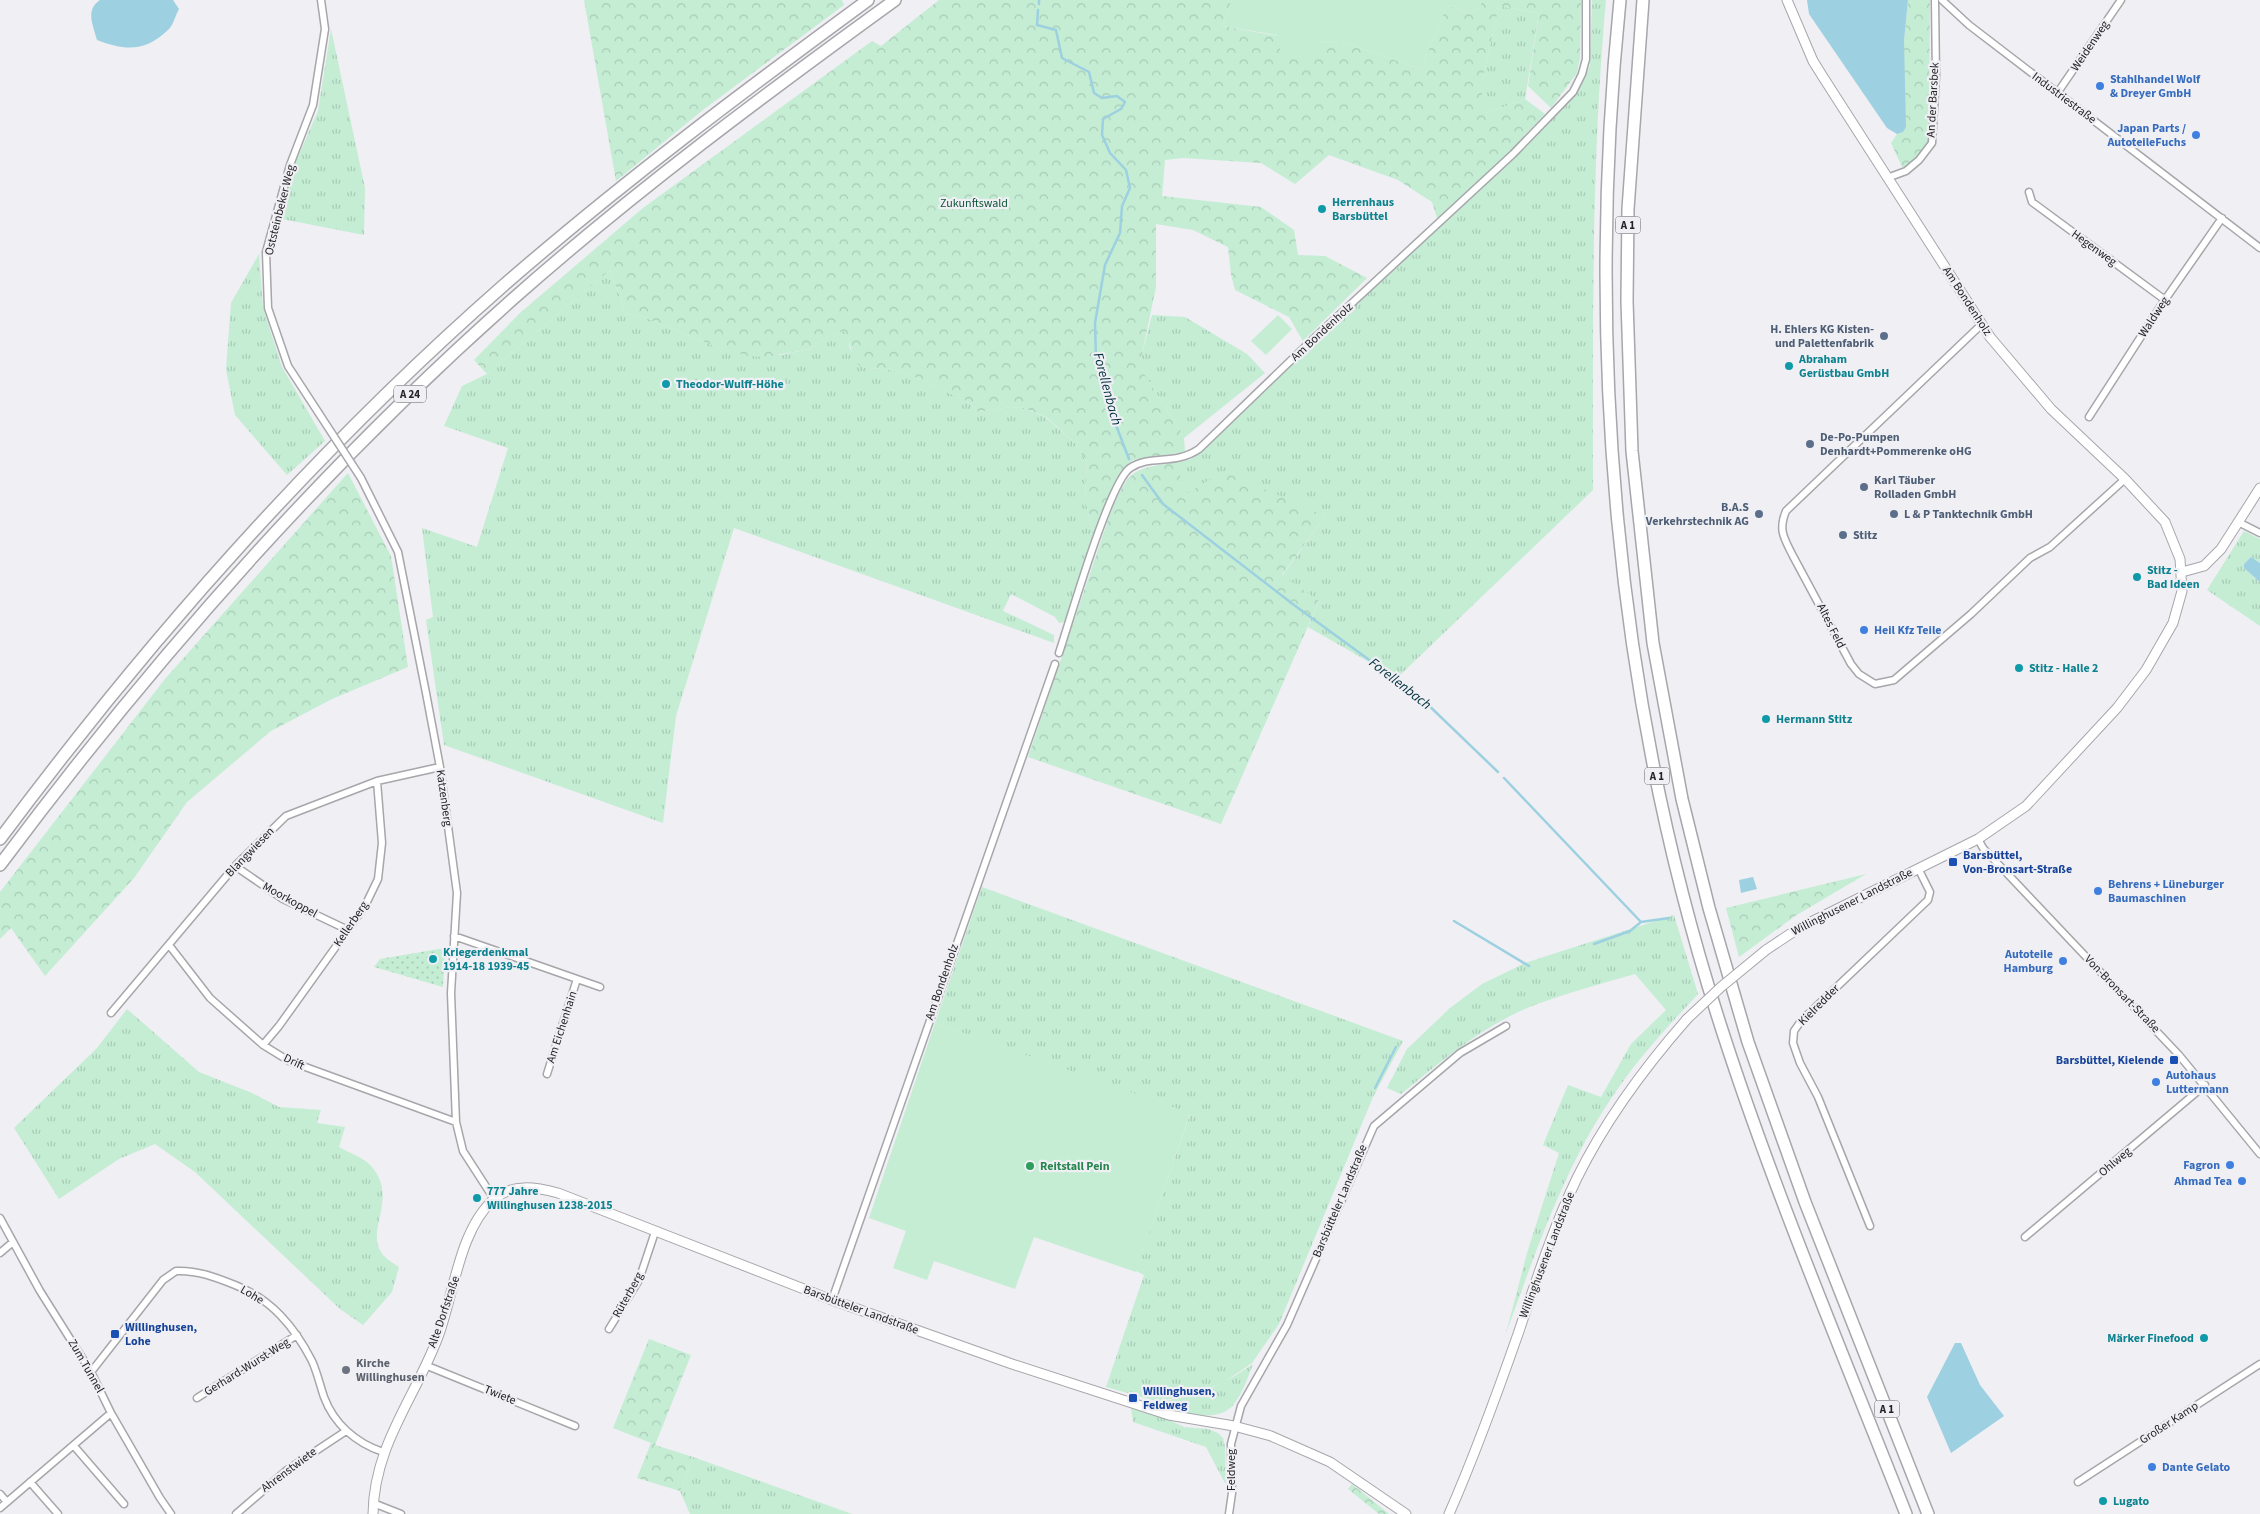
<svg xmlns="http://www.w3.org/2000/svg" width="2260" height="1514" viewBox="0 0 2260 1514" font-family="'Source Sans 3',sans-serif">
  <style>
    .grass { fill: url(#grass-tufts) }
    .forest { fill: url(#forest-crowns) }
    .park { fill: url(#park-dots) }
    .pitch { fill: #c4edd4 }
    .water { fill: #9dd0e0 }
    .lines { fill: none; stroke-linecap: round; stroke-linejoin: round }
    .stream { stroke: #9dd0e0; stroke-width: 2.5 }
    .street-casing { stroke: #a6a6ab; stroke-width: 9 }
    .secondary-casing { stroke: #a6a6ab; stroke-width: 11 }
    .highway-casing { stroke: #a6a6ab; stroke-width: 14 }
    .street { stroke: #fff; stroke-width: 6 }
    .secondary { stroke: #fff; stroke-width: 9 }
    .highway { stroke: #fff; stroke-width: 11 }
    .street-bridge-casing { stroke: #a6a6ab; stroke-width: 9; stroke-linecap: butt }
    .secondary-bridge-casing { stroke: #a6a6ab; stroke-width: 11; stroke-linecap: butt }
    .street-bridge { stroke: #fff; stroke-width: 6 }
    .secondary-bridge { stroke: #fff; stroke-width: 9 }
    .shop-dot { fill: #3f7fe0; stroke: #efeff4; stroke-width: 2 }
    .culture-dot { fill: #0f9aa8; stroke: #efeff4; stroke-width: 2 }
    .service-dot { fill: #5c6f8a; stroke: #efeff4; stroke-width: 2 }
    .transit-dot { fill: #1a4fb4; stroke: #efeff4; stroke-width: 2 }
    .leisure-dot { fill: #2e9e5b; stroke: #efeff4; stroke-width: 2 }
    .worship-dot { fill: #6b7280; stroke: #efeff4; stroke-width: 2 }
    .labels { text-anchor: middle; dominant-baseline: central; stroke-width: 4.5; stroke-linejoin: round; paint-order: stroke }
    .shield { fill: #efeff4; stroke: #616164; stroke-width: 1 }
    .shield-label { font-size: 11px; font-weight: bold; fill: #242426 }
    .street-label { font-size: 12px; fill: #242426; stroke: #efeff4 }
    .shop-label { font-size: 12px; font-weight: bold; fill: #366cbe; stroke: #efeff4; text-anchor: start }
    .culture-label { font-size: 12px; font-weight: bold; fill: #0d838f; stroke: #efeff4; text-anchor: start }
    .park-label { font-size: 12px; fill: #0e5636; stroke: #efeff4 }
    .service-label { font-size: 12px; font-weight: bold; fill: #4e5e75; stroke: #efeff4; text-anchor: start }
    .transit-label { font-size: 12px; font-weight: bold; fill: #164399; stroke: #efeff4; text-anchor: start }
    .leisure-label { font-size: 12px; font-weight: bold; fill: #27864d; stroke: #efeff4; text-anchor: start }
    .worship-label { font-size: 12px; font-weight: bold; fill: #5b616d; stroke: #efeff4; text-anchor: start }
    .water-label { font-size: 14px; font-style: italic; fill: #00303c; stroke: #efeff4 }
  </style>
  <defs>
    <pattern id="grass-tufts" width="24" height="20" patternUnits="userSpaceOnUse" patternTransform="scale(1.25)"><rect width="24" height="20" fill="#c4edd4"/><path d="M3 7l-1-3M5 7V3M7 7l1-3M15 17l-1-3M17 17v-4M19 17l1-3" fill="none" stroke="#a8cbb6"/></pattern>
    <pattern id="forest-crowns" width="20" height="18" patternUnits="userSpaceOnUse" patternTransform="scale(1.25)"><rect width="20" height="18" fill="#c4edd4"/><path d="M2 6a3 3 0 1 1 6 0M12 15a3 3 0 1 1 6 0" fill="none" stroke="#a8cbb6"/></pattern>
    <pattern id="park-dots" width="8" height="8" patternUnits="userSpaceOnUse" patternTransform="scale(1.25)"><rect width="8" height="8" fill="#c4edd4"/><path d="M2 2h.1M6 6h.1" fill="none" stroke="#a8cbb6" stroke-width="1.8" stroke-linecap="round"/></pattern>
  </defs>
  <rect width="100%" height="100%" fill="#efeff4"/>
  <path class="grass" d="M 1592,0 L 1606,0 C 1591,163 1593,326 1593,490 L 1397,678 L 1308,627 L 1319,601 L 1282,576 L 1325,516 L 1180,497 L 1180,462 L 1191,459 L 1206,447 L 1312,343 L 1515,155 L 1575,95 L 1590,66 Z
    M 1499,6 L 1539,13 L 1525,99 L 1487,113 L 1482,109 L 1482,82 Z
    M 331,29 L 365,188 L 364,235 L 277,218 L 294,166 L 318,111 Z
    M 259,254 L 263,308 L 282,367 L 325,441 L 287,475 L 235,415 L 226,369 L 231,303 Z
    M 610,270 L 626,314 L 641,316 L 719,348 L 781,355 L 810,349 L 826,337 L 844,331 L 848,334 L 850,349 L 863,368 C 894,367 920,377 947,392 C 959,399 970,399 978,412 L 1010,407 L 1024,408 L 1045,417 L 1075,443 L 1087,462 L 1085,498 L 1093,536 L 1065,622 L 1059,623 L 1055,617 L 1011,594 L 1003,611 L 1054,635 L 1054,643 L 734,528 L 676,716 L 663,823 L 444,745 L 426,620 L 433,617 L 422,528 L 477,547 L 508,448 L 444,426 L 462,386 L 487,374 Z
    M 1152,315 L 1185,317 L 1247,354 L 1265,373 L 1184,438 L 1142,370 L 1142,354 Z
    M 2244,531 L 2260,539 L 2260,563 L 2251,557 L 2244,564 L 2244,568 L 2260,582 L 2260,626 L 2207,590 Z
    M 982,887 L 1403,1041 L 1373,1097 L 1279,1324 L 1252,1363 L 1224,1382 L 1191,1396 L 1156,1401 L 1106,1387 L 1144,1275 L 1136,1271 L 1190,1114 L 935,1023 Z
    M 1674,915 L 1698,994 C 1670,1024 1642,1054 1619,1087 C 1566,1161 1537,1249 1506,1333 L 1527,1253 L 1559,1153 L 1543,1145 L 1568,1085 L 1601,1097 L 1631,1044 L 1666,1010 L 1635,974 C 1603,983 1571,992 1540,1003 C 1487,1022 1444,1059 1401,1094 L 1387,1088 L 1407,1049 L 1450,1008 L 1482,984 L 1525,963 Z
    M 127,1009 L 199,1072 L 252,1093 L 279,1107 L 321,1110 L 317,1123 L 345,1127 L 339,1147 C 349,1153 365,1158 372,1167 C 398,1198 366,1230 381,1252 C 384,1258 393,1263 399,1267 L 392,1292 L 363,1325 L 340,1309 L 195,1172 L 155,1144 L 119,1159 L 59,1199 L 14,1128 L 97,1048 Z
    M 1253,1364 C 1248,1377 1243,1392 1234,1404 C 1217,1426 1178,1411 1157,1402 C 1199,1396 1217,1388 1253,1364 Z
    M 1131,1408 L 1167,1419 L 1184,1427 L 1208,1429 L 1218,1433 L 1223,1438 L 1225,1447 L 1226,1485 L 1206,1447 L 1133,1422 Z
    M 693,1457 L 852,1514 L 690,1514 L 680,1491 Z"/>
  <path class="forest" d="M 584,0 L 842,0 L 844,5 L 703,110 L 616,181 Z
    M 939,0 L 1232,0 L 1222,26 L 1317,43 L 1340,41 L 1421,69 L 1447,5 L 1471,14 L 1478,9 L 1483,0 L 1581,0 L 1580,57 L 1577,73 L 1551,108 L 1528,86 L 1539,13 L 1499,6 L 1482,82 L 1482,109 L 1487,113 L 1525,99 L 1545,114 L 1511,150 L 1438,221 L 1432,202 L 1398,180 L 1329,155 L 1295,184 L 1261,163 L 1183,158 L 1165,160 L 1162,196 L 1261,207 L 1294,230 L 1298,255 L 1325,256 L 1367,278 L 1303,341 L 1289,317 L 1235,290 L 1231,275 L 1228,247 L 1193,230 L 1156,224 L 1156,287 L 1142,354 L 1142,370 L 1184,438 L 1185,452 L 1133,460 L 1117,478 L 1093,536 L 1085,498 L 1087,462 L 1075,443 L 1046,417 L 1024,408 L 1010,407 L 978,412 C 970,399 959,399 947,392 C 920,377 894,367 863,368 C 848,359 853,340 844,331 L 826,337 L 810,349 L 766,357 L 748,356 L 719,348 L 641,316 L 626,314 L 610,270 L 487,374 L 474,360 L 520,313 L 643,208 L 872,41 L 881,46 Z
    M 1908,0 L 1930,0 L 1929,143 L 1916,159 L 1903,169 L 1891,143 L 1897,134 L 1903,132 L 1904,41 Z
    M 1180,462 L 1181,497 L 1224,471 L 1325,516 L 1282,575 L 1319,601 L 1221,824 L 1028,757 L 1110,514 C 1130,468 1131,469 1180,462 Z
    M 348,473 L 391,556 L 408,667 L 332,699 L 271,731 L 187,802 L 134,878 L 45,976 L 11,928 L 0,939 L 0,892 L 165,679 Z
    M 1866,874 L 1795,916 L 1739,957 L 1726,908 Z
    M 649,1339 L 691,1355 L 655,1445 L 693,1457 L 680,1491 L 637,1478 L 651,1443 L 613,1428 Z
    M 1352,1484 L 1389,1514 L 1379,1514 L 1348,1489 Z"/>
  <path class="park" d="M 445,948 L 443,987 L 374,967 L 380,959 Z"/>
  <path class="pitch" d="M 1232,0 L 1483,0 L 1478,9 L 1471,14 L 1447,5 L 1421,69 L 1340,41 L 1317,43 L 1306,59 L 1282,57 L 1276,35 L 1222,26 Z
    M 1278,315 L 1292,329 L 1266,355 L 1251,341 Z
    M 935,1023 L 1190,1113 L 1136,1272 L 1034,1237 L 1015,1289 L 934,1261 L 927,1280 L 893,1268 L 906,1231 L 869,1218 Z"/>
  <path class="water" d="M 100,0 L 173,0 L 179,9 C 176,14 173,26 168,30 C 145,52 126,51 97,40 C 93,25 85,10 100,0 Z
    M 1807,0 L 1908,0 L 1904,41 L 1906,127 L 1903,132 L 1897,134 L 1887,128 L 1809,14 Z
    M 2251,557 L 2260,563 L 2260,582 L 2244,568 L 2244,564 Z
    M 1753,877 L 1757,889 L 1741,893 L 1739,880 Z
    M 1955,1343 L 1961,1343 L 1980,1385 L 2004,1416 L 1951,1453 L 1927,1397 Z"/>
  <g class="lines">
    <path class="stream" d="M 1039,4 L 1039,0
      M 1038,10 L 1037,25 L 1056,30 L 1062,58 L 1089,72 L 1094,93 L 1102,98 L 1117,96 L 1125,102 L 1121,109 L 1103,119 L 1102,135 L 1110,153 L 1126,170 L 1130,188 L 1122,206 L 1120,233 L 1105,265 L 1095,323 L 1096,359 L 1106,384 L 1109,407 L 1129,459
      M 1142,475 L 1163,504 L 1294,605 L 1420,697 L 1498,772
      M 1504,778 L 1641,922 L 1669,918
      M 1454,921 L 1529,966
      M 1594,944 L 1630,931 L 1641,922
      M 1375,1088 L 1396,1047"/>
    <defs>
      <path id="street" d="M 1942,0 L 1969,25 L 2260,248
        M 2058,92 L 2121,0
        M 1887,178 L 1906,171 L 1919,160 L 1932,143 L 1936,75 L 1935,0
        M 2029,192 L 2032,202 L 2165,300
        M 1982,324 L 1786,511 C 1778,530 1784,538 1793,556 L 1851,664 L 1859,674 L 1875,684 L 1894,680 L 1971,614 L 2030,558 L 2050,547 L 2125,479
        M 318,412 L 288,366 L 268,308 L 266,252 L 290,165 L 313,105 L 325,29 L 321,0
        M 2089,417 L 2162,304 L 2222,218
        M 361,478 L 398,552 L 426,693 L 440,767 L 457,893 L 451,993 L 456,1122 L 463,1151 L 494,1199
        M 2238,522 L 2260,533
        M 1059,653 C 1070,620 1109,483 1130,468 C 1151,454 1174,466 1199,449 L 1311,341 L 1513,154 L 1573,92 L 1582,74 L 1586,59 L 1586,0
        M 1978,839 L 1983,848 L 2179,1055 L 2260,1154
        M 235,866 L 283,899 L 348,930
        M 454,936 L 577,979 L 547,1074
        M 169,945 L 210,998 L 263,1045 L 289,1061 L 456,1122
        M 577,979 L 600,987
        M 111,1013 L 235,866 L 286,816 L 377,781 L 440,767
        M 263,1045 L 279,1026 L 365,906 L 378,879 L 382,843 L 377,781
        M 0,1218 L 40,1291 L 91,1372 L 111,1413 L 160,1498 L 171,1514
        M 1870,1226 L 1818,1097 L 1800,1063 L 1793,1043 L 1794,1031 L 1801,1021 L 1928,900 L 1930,892 L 1918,868
        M 2025,1237 L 2205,1085
        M 0,1253 L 13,1242
        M 832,1300 L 1055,664
        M 609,1329 L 639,1280 L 655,1232
        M 425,1365 L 575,1426
        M 91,1372 L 163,1280 L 176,1271 C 197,1270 215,1277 235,1285 C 271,1299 294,1326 312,1361 C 317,1372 320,1385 324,1397 C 334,1424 356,1443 383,1452
        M 197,1398 L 297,1335
        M 74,1446 L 124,1504
        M 30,1482 L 58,1514
        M 2078,1482 L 2260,1364
        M 0,1494 L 7,1502
        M 373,1503 L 401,1514
        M 0,1508 L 111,1413
        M 236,1514 L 287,1470 L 346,1431
        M 1229,1514 L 1232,1493 L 1231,1444 L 1241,1406 L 1287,1325 L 1374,1126 L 1460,1053 L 1506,1026"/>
      <path id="secondary" d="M 2182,572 L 2204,566 L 2221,549 L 2260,488
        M 1766,950 L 1799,928 L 1978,839 L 2026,806 L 2117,708 L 2146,670 L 2173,623 L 2182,591 L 2180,559 L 2165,522 L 2125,479 L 2051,409 L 1990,337 L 1823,77 L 1813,61 L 1787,0
        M 373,1514 C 374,1445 415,1398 438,1337 C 454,1294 459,1231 493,1200 C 512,1183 535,1187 558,1193 L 832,1300 L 1012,1364 L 1169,1415 L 1234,1426 L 1271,1436 L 1330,1462 L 1406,1514
        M 1449,1514 C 1475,1455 1497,1394 1518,1334 C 1536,1281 1553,1228 1577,1178 C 1606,1119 1644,1068 1687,1019"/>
      <path id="highway" d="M 1620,0 C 1585,345 1615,700 1722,1030 C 1775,1194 1843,1354 1906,1514
        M 1643,0 L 1628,209 L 1627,301 L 1632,451 L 1653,643 L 1682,799 L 1709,908 L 1748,1042 L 1805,1202 L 1928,1514
        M 0,839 C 149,639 316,450 504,285 C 620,184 744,91 868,0
        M 0,865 C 153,660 322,468 514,298 C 635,191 764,95 895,0"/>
    </defs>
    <use href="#street" class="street-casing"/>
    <use href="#secondary" class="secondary-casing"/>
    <use href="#highway" class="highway-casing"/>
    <use href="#street" class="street"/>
    <use href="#secondary" class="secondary"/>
    <use href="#highway" class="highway"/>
    <defs>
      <path id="street-bridge" d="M 318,412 L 361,478"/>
      <path id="secondary-bridge" d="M 1687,1019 L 1721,987 L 1766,950"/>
    </defs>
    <use href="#street-bridge" class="street-bridge-casing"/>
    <use href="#secondary-bridge" class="secondary-bridge-casing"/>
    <use href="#street-bridge" class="street-bridge"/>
    <use href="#secondary-bridge" class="secondary-bridge"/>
  </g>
  <g class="shop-dot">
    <circle cx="2100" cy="86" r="5"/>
    <circle cx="2196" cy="135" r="5"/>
    <circle cx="1864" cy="630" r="5"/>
    <circle cx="2098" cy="891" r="5"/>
    <circle cx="2063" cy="961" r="5"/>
    <circle cx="2156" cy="1082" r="5"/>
    <circle cx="2230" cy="1165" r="5"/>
    <circle cx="2242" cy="1181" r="5"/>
    <circle cx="2152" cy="1467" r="5"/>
  </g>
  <g class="culture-dot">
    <circle cx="1322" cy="209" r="5"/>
    <circle cx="1789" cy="366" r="5"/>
    <circle cx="666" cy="384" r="5"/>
    <circle cx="2137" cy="577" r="5"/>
    <circle cx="2019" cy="668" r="5"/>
    <circle cx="1766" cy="719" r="5"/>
    <circle cx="433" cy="959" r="5"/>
    <circle cx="477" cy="1198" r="5"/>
    <circle cx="2204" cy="1338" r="5"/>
    <circle cx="2103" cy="1501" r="5"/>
  </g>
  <g class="service-dot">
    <circle cx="1884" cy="336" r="5"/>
    <circle cx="1810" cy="444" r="5"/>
    <circle cx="1864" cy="487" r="5"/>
    <circle cx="1759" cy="514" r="5"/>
    <circle cx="1894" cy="514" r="5"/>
    <circle cx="1843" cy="535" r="5"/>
  </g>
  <g class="transit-dot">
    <rect x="1948" y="857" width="10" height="10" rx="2.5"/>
    <rect x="2169" y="1055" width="10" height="10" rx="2.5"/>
    <rect x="110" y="1329" width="10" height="10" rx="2.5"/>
    <rect x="1128" y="1393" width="10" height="10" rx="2.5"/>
  </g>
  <circle class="leisure-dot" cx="1030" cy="1166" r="5"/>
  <circle class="worship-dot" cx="346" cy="1370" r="5"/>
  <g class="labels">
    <g class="shield">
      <rect x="1615.5" y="216.5" width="25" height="17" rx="4"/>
      <rect x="394" y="385.5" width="32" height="17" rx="4"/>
      <rect x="1644.5" y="767.5" width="25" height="17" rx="4"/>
      <rect x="1874.5" y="1400.5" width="25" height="17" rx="4"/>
    </g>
    <g class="shield-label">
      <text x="1628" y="225">A 1</text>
      <text x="410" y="394">A 24</text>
      <text x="1657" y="776">A 1</text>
      <text x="1887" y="1409">A 1</text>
    </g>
    <g class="street-label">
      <text transform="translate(2090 46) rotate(-56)">Weidenweg</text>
      <text transform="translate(2064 98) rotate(37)">Industriestraße</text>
      <text transform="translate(1933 100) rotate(-87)">An der Barsbek</text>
      <text transform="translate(280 210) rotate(-76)">Oststeinbeker Weg</text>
      <text transform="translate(2094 248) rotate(36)">Hegenweg</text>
      <text transform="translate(1967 301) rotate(57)">Am Bondenholz</text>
      <text transform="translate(2154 317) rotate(-57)">Waldweg</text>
      <text transform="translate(1322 332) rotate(-43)">Am Bondenholz</text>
      <text transform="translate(1831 626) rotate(63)">Altes Feld</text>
      <text transform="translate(444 798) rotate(82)">Katzenberg</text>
      <text transform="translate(250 852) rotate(-46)">Blangwiesen</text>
      <text transform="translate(290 900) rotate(29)">Moorkoppel</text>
      <text transform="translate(1852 902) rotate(-27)">Willinghusener Landstraße</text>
      <text transform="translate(351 924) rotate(-56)">Kellerberg</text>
      <text transform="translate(942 982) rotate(-71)">Am Bondenholz</text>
      <text transform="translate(2122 994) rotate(46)">Von-Bronsart-Straße</text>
      <text transform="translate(1819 1005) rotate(-45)">Kielredder</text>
      <text transform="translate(562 1027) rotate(-72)">Am Eichenhain</text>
      <text transform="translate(294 1062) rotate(25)">Drift</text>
      <text transform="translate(2115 1162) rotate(-40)">Ohlweg</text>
      <text transform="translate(1340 1201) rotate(-67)">Barsbütteler Landstraße</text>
      <text transform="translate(1547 1255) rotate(-69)">Willinghusener Landstraße</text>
      <text transform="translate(252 1295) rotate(31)">Lohe</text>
      <text transform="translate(628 1295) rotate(-61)">Rüterberg</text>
      <text transform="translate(861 1310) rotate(20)">Barsbütteler Landstraße</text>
      <text transform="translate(444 1312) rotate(-71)">Alte Dorfstraße</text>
      <text transform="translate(86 1366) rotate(60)">Zum Tunnel</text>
      <text transform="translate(247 1367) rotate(-32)">Gerhard-Wurst-Weg</text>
      <text transform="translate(500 1395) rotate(22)">Twiete</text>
      <text transform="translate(2169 1423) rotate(-33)">Großer Kamp</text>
      <text transform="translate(289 1470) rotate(-37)">Ahrenstwiete</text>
      <text transform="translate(1231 1470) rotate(-90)">Feldweg</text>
    </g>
    <g class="shop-label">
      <text x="2110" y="79">Stahlhandel Wolf<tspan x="2110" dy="14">&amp; Dreyer GmbH</tspan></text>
      <text x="2186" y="128" text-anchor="end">Japan Parts /<tspan x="2186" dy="14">AutoteileFuchs</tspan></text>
      <text x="1874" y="630">Heil Kfz Teile</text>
      <text x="2108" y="884">Behrens + Lüneburger<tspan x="2108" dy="14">Baumaschinen</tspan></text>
      <text x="2053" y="954" text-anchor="end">Autoteile<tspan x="2053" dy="14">Hamburg</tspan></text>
      <text x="2166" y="1075">Autohaus<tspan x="2166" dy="14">Luttermann</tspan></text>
      <text x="2220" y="1165" text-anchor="end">Fagron</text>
      <text x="2232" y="1181" text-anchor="end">Ahmad Tea</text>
      <text x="2162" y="1467">Dante Gelato</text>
    </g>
    <g class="culture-label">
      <text x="1332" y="202">Herrenhaus<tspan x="1332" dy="14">Barsbüttel</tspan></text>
      <text x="1799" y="359">Abraham<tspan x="1799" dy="14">Gerüstbau GmbH</tspan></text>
      <text x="676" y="384">Theodor-Wulff-Höhe</text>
      <text x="2147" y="570">Stitz -<tspan x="2147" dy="14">Bad Ideen</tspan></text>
      <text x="2029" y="668">Stitz - Halle 2</text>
      <text x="1776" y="719">Hermann Stitz</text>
      <text x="443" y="952">Kriegerdenkmal<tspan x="443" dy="14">1914-18 1939-45</tspan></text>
      <text x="487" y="1191">777 Jahre<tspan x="487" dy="14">Willinghusen 1238-2015</tspan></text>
      <text x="2194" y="1338" text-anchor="end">Märker Finefood</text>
      <text x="2113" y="1501">Lugato</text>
    </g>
    <g class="park-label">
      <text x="974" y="203">Zukunftswald</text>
    </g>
    <g class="service-label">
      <text x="1874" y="329" text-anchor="end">H. Ehlers KG Kisten-<tspan x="1874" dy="14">und Palettenfabrik</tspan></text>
      <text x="1820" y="437">De-Po-Pumpen<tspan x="1820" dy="14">Denhardt+Pommerenke oHG</tspan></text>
      <text x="1874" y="480">Karl Täuber<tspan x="1874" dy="14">Rolladen GmbH</tspan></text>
      <text x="1749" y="507" text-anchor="end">B.A.S<tspan x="1749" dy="14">Verkehrstechnik AG</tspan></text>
      <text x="1904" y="514">L &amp; P Tanktechnik GmbH</text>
      <text x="1853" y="535">Stitz</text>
    </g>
    <g class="transit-label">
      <text x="1963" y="855">Barsbüttel,<tspan x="1963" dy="14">Von-Bronsart-Straße</tspan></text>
      <text x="2164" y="1060" text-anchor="end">Barsbüttel, Kielende</text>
      <text x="125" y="1327">Willinghusen,<tspan x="125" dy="14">Lohe</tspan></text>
      <text x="1143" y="1391">Willinghusen,<tspan x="1143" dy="14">Feldweg</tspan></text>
    </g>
    <g class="leisure-label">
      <text x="1040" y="1166">Reitstall Pein</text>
    </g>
    <g class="worship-label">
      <text x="356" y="1363">Kirche<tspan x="356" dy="14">Willinghusen</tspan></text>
    </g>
    <g class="water-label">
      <text transform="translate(1107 389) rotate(75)">Forellenbach</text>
      <text transform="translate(1400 684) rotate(38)">Forellenbach</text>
    </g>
  </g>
</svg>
